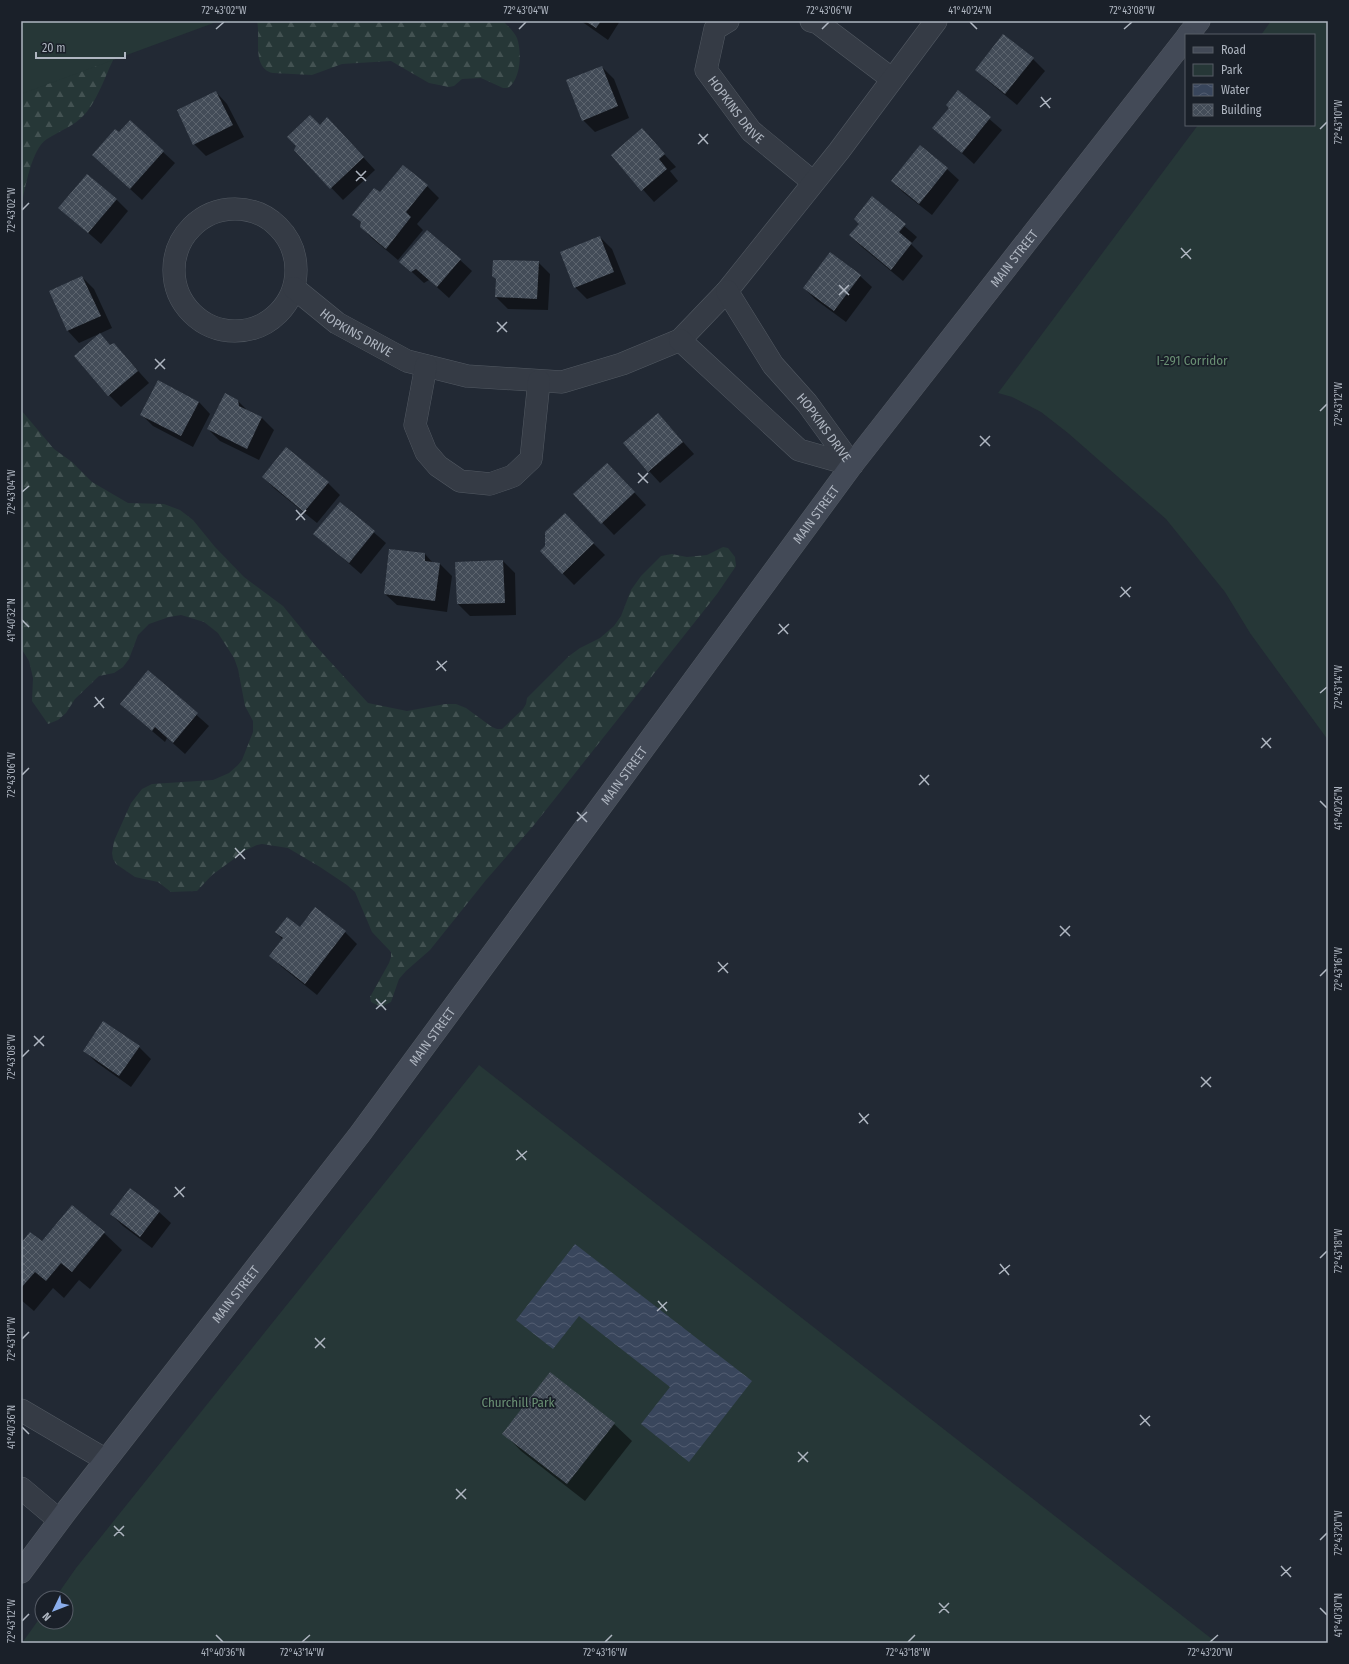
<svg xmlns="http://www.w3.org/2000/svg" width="1349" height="1664" viewBox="0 0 1349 1664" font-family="'Fira Sans Condensed',sans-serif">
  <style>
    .forest { fill: url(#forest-firs) }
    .green { fill: #263737 }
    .water { fill: url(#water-waves) }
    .shadow { fill: #0007 }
    .building { fill: url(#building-cross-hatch) }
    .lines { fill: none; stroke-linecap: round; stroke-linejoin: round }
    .street-casing { stroke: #525962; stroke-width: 23 }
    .secondary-casing { stroke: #525962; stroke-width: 23 }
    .street { stroke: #353b45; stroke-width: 22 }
    .secondary { stroke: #434a57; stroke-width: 22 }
    .ticks { fill: none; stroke: #afb6c1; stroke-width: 1.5 }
    .labels { text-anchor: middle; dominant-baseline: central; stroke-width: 3.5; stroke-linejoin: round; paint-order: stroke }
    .street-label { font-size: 13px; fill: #afb6c1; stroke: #1a2029 }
    .park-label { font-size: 13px; fill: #698f73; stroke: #1a2029 }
    .neatline { fill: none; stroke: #afb6c1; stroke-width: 1.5 }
    .ticks-label { font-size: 10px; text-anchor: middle; fill: #afb6c1 }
  </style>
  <defs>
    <pattern id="forest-firs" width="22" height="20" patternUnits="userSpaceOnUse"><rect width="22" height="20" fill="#263737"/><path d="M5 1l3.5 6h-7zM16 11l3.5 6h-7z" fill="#435252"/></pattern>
    <pattern id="water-waves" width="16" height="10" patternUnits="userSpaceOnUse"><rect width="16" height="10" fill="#39465c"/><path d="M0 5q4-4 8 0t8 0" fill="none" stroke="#535e72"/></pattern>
    <pattern id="building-cross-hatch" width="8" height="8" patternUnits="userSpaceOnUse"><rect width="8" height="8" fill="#434c58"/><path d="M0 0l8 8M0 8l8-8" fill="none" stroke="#5c646e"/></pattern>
  </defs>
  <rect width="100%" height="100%" fill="#222934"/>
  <path class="forest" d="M 21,21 L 116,54 C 107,71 98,100 85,114 C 73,127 61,130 47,139 C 31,149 25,190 21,207 Z
    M 257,21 L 503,21 C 508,26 514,32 517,38 C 522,52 521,79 508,88 L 503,88 L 481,78 L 462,79 L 454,86 L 449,87 L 429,83 L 391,61 L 342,64 L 312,75 L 273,73 C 251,68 261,38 257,21 Z
    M 21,410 L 54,449 L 72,462 L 92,482 L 128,503 L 164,504 L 180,510 L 193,520 L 215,547 L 244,577 L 283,606 L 314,644 L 368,703 L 407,711 L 445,704 L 456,704 L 466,708 L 492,727 L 497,729 L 502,729 L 523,709 L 526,704 L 527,698 L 569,656 L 580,648 L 600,638 L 614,626 L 621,616 L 631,590 L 641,576 L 661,556 L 672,554 L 687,557 L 707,555 L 723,547 L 728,548 L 735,557 L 736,566 L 717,594 L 534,825 L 486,880 L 430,950 L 406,971 L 399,979 L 391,1002 L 381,1007 L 371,1002 L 370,997 L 389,963 L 391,957 L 391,952 L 372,932 L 355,892 L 347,885 L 320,867 L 288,848 L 262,844 L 257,845 L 246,850 L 212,875 L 197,891 L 171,892 L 158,882 L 135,877 L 116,864 L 113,859 L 112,853 L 114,841 L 131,803 L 142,789 L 152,784 L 213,780 L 229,773 L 238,765 L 242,760 L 253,732 L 253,721 L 245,706 L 238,669 L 234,658 L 218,633 L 204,622 L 181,615 L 169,617 L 149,624 L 138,635 L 129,659 L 123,667 L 114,673 L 99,676 L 75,699 L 66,713 L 58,720 L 48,724 L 32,701 L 33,678 L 29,661 L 21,648 Z"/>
  <path class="green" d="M 21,21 L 219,21 L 21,94 Z
    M 1271,21 L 1328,21 L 1328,740 L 1250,633 L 1225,592 L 1166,519 L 1068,433 L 1041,412 L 1012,397 L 998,393 L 1198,125 L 1314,125 L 1314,35 L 1261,35 Z
    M 479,1065 L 1217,1643 L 22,1643 L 42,1615 L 42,1622 L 66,1622 L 66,1598 L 55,1598 L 76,1568 Z"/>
  <path class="water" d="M 575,1244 L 752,1381 L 689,1462 L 641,1424 L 670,1387 L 579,1316 L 553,1349 L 516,1320 Z"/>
  <path class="shadow" d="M 581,21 L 620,21 L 608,40 Z
    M 1033,59 L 1045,71 L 1017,105 L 988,81 L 976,70 Z
    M 602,67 L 614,79 L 629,118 L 595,132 L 583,120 Z
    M 216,92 L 227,104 L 244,137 L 206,156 L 194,144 Z
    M 958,92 L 1002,130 L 974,164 L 934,128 L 950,108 Z
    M 320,126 L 339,131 L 375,170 L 343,200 L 295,150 Z
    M 642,130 L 676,167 L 670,171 L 678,181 L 654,202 L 612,155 Z
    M 163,152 L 175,163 L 142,200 L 105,166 Z
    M 947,169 L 959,180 L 932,215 L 904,193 L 892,181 Z
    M 427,186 L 439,198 L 417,224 L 423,230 L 398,260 L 373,239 L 361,227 L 362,223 L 353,215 L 380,194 Z
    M 872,198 L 917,237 L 911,244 L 923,256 L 903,281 L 862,247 L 850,235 L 860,224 Z
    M 116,199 L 128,211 L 101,244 L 60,208 Z
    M 600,237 L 612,249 L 626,284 L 587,299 L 575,287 Z
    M 460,260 L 472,271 L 449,298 L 429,280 L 424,283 L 401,262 Z
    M 538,262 L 550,274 L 548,310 L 508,309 L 496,297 Z
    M 860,276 L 872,287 L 846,322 L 816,300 L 804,288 Z
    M 82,277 L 94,289 L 112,328 L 79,343 L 68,331 L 50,291 Z
    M 100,335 L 111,346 L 114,344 L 149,383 L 121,407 L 109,395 Z
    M 238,401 L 248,411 L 262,418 L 274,430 L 259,460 L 220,441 L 208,429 Z
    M 199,402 L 210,414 L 193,447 L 153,426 L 142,415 Z
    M 658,414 L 694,454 L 660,483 L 649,471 Z
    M 619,476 L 646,505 L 614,535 L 575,494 Z
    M 263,477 L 328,483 L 340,495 L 317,523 L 275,489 Z
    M 340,503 L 386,543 L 361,574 L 315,534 Z
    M 565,515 L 605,555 L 574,585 L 541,551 L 546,547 Z
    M 425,554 L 433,563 L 440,564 L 452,576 L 447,612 L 397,605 L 385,594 Z
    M 503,561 L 515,573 L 516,615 L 470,616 L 458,604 Z
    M 148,672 L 209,726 L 185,754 L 167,738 L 165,742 L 133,715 Z
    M 300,928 L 345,932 L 357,944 L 317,995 L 282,967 L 271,956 L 283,940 L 276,932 Z
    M 139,1047 L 151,1059 L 131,1087 L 96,1062 L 84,1050 Z
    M 159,1212 L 171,1223 L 152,1248 L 123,1226 L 111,1214 Z
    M 104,1233 L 122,1250 L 90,1289 L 79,1280 L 64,1298 L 53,1288 L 34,1311 L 21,1300 L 21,1245 L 42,1243 Z
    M 614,1424 L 632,1441 L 585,1501 L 521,1451 L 504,1433 Z"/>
  <path class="building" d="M 585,21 L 601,21 L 596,28 Z
    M 1003,34 L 1034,58 L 1005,94 L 975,70 Z
    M 602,66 L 618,106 L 582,121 L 566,80 Z
    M 958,90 L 991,117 L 962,153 L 932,128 L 949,108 L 946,105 Z
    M 216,91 L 233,125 L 193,145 L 177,110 Z
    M 310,115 L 320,125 L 327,117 L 364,157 L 330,189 L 294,150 L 296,146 L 287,137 Z
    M 130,120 L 164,151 L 130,189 L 92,155 L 115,129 L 119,132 Z
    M 642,128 L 665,154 L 659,159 L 667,169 L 641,191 L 611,155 Z
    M 920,145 L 948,168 L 919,204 L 891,181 Z
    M 403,165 L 428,185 L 406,212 L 411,217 L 386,249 L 360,227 L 361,222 L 352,215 L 374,188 L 380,192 Z
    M 87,174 L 117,199 L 88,233 L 58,208 Z
    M 872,196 L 906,224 L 899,232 L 912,243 L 891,270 L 849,235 L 859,224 L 854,219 Z
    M 427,230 L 461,259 L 437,287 L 416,269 L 411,272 L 399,262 Z
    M 600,236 L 614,272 L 574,288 L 560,252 Z
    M 830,252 L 861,275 L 834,311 L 803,288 Z
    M 493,260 L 539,261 L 537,299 L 495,297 L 496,279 L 492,276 Z
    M 82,276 L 101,316 L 67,331 L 49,291 Z
    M 100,333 L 110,345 L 114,343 L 138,371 L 108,396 L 74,356 Z
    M 158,380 L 199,402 L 181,436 L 140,415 Z
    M 225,393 L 238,400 L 239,406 L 262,417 L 247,449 L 207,429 Z
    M 658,413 L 683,442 L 648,472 L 623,443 Z
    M 286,447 L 329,482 L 304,512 L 262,477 Z
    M 607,463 L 635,492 L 601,524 L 573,494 Z
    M 340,502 L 375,531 L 349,563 L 313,534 Z
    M 565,513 L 594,543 L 562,574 L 540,551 L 545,546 L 545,532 Z
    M 389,549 L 425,553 L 425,561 L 440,563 L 435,601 L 384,594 Z
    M 503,560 L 505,603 L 457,604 L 455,562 Z
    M 148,670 L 198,713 L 173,743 L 155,727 L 152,731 L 120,704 Z
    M 315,907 L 346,931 L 305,984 L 269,956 L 283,938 L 275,932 L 287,917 L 300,927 Z
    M 103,1021 L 140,1046 L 119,1076 L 83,1051 Z
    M 130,1188 L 160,1211 L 140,1237 L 110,1214 Z
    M 72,1205 L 105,1232 L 72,1272 L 61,1263 L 46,1281 L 35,1272 L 21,1288 L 21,1243 L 30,1232 L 42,1241 Z
    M 550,1372 L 615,1423 L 567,1484 L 502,1434 Z"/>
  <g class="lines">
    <defs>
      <g id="street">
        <path id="s1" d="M 728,21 L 715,29 L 706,70 L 751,131 L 813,182"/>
        <path d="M 811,21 L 818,23 L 892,79"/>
        <circle cx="235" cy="270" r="61"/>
        <path id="s2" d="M 294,288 L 337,323 L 407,361 L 467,376 L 562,382 L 622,364 L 680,340 L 727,291 L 839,151 L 936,21"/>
        <path id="s3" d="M 727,291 L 773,365 L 807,403 L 852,465"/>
        <path d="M 680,340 L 799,450 L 852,465"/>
        <path d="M 426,366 L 415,425 L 426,452 L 438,466 L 460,481 L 490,484 L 513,476 L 531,459 L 539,381"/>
        <path d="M 21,1410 L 106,1460"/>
        <path d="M 21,1488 L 59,1520"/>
      </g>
      <g id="secondary">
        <path d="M 1188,35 L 1199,21"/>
        <path id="s4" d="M 21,1572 L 68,1509 L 360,1134 L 852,465 L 1186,38"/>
      </g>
    </defs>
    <use href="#street" class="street-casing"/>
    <use href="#secondary" class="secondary-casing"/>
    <use href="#street" class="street"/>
    <use href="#secondary" class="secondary"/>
  </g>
  <path class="ticks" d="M 970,22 L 977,29M 216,29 L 224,22M 519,29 L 526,22M 822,29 L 829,22M 1124,29 L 1132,22M 1041,97 L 1050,108M 1040,107 L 1051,98M 1320,129 L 1327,122M 699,134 L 708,144M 698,144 L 708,134M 356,171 L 366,181M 356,181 L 366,171M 22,210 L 29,203M 1181,248 L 1191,259M 1181,258 L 1191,249M 839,285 L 849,295M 839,295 L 849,285M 497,322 L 507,332M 497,332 L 507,322M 155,359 L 165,369M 155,369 L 165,359M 1320,411 L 1327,404M 980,436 L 990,446M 980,446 L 990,436M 638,473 L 648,483M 638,483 L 648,473M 22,492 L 29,486M 296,510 L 305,520M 296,520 L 306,510M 1121,587 L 1130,597M 1120,597 L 1131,587M 22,620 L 29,627M 779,624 L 788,634M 778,634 L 789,624M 437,661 L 446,671M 436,670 L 447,661M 1320,693 L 1327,687M 95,697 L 104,708M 94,707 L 104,698M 1262,738 L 1271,748M 1261,748 L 1271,738M 22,775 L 29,768M 920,775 L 929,785M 919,785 L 929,775M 1320,801 L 1327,808M 577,812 L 587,822M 577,821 L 587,812M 235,848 L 245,859M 235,858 L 245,849M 1060,926 L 1070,936M 1060,936 L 1070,926M 718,962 L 728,973M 718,972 L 728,963M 1320,976 L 1327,969M 376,999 L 386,1010M 376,1009 L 386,1000M 34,1036 L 44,1046M 34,1046 L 44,1036M 22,1057 L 29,1050M 1201,1077 L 1211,1087M 1201,1087 L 1211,1077M 859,1113 L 868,1124M 859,1123 L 869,1114M 517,1150 L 526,1160M 516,1160 L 527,1151M 175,1187 L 184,1197M 174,1197 L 185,1187M 1320,1258 L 1327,1251M 1000,1264 L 1009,1275M 999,1274 L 1010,1265M 658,1301 L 667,1311M 657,1311 L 667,1302M 315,1338 L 325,1348M 22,1339 L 29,1332M 315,1348 L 325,1338M 1140,1415 L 1150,1426M 1140,1425 L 1150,1416M 22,1427 L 29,1434M 798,1452 L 808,1462M 798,1462 L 808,1452M 456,1489 L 466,1499M 456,1499 L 466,1489M 114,1526 L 124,1536M 114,1536 L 124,1526M 1320,1540 L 1327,1533M 1281,1566 L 1291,1577M 1281,1576 L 1291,1567M 939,1603 L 949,1613M 1320,1608 L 1327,1615M 939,1613 L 949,1603M 22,1621 L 29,1614M 216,1635 L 223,1642M 302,1642 L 310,1635M 605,1642 L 612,1635M 908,1642 L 915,1635M 1210,1642 L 1218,1635"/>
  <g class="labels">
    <g class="street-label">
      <text stroke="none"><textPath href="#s1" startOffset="107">HOPKINS DRIVE</textPath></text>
      <text stroke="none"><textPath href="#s4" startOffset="1647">MAIN STREET</textPath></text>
      <text stroke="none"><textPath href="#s2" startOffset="77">HOPKINS DRIVE</textPath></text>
      <text stroke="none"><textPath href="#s3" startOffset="168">HOPKINS DRIVE</textPath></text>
      <text stroke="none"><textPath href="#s4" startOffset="1323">MAIN STREET</textPath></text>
      <text stroke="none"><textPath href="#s4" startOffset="999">MAIN STREET</textPath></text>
      <text stroke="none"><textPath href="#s4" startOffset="675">MAIN STREET</textPath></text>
      <text stroke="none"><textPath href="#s4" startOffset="351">MAIN STREET</textPath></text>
    </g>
    <g class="park-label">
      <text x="1192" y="360">I-291 Corridor</text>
      <text x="518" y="1402">Churchill Park</text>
    </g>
  </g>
  <rect width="1349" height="1664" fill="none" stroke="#1a2029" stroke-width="44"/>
  <rect x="1185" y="34" width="130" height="92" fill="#1a2029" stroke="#565c66"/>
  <rect x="1193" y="47" width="20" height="6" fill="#434a57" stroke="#565c66"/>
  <text x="1221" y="54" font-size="12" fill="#afb6c1">Road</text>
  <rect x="1193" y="64" width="20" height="12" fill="#263737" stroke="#565c66"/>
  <text x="1221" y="74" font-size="12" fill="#afb6c1">Park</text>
  <rect x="1193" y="84" width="20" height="12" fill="url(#water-waves)" stroke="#565c66"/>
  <text x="1221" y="94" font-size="12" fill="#afb6c1">Water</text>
  <rect x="1193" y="104" width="20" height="12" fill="url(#building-cross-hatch)" stroke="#565c66"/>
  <text x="1221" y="114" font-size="12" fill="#afb6c1">Building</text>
  <g transform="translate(54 1610) rotate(227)"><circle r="19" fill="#1a2029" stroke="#565c66"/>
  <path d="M0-3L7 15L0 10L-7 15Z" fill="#8aadeb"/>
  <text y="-6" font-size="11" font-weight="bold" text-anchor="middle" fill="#afb6c1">N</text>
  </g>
  <path d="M36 52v6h89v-6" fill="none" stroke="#afb6c1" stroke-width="2"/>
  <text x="42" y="52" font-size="12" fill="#afb6c1" stroke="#1a2029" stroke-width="3" paint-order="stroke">20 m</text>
  <rect x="22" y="22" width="1305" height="1620" class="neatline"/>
  <g class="ticks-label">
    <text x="224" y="14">72°43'02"W</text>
    <text x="526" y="14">72°43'04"W</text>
    <text x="829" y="14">72°43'06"W</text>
    <text x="970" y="14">41°40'24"N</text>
    <text x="1132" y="14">72°43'08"W</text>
    <text transform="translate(1338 122) rotate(-90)" y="4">72°43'10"W</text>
    <text transform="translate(11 210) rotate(-90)" y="4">72°43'02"W</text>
    <text transform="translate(1338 404) rotate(-90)" y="4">72°43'12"W</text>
    <text transform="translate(11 492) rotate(-90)" y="4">72°43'04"W</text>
    <text transform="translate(11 620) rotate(-90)" y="4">41°40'32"N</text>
    <text transform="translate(1338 687) rotate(-90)" y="4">72°43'14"W</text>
    <text transform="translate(11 775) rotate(-90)" y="4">72°43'06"W</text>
    <text transform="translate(1338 808) rotate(-90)" y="4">41°40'26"N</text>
    <text transform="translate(1338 969) rotate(-90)" y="4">72°43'16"W</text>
    <text transform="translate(11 1057) rotate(-90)" y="4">72°43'08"W</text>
    <text transform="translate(1338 1251) rotate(-90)" y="4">72°43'18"W</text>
    <text transform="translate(11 1339) rotate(-90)" y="4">72°43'10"W</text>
    <text transform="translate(11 1427) rotate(-90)" y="4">41°40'36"N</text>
    <text transform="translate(1338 1533) rotate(-90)" y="4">72°43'20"W</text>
    <text transform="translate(1338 1615) rotate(-90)" y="4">41°40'30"N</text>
    <text transform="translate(11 1621) rotate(-90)" y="4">72°43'12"W</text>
    <text x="223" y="1656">41°40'36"N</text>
    <text x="302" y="1656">72°43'14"W</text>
    <text x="605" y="1656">72°43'16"W</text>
    <text x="908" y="1656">72°43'18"W</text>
    <text x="1210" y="1656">72°43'20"W</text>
  </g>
</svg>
